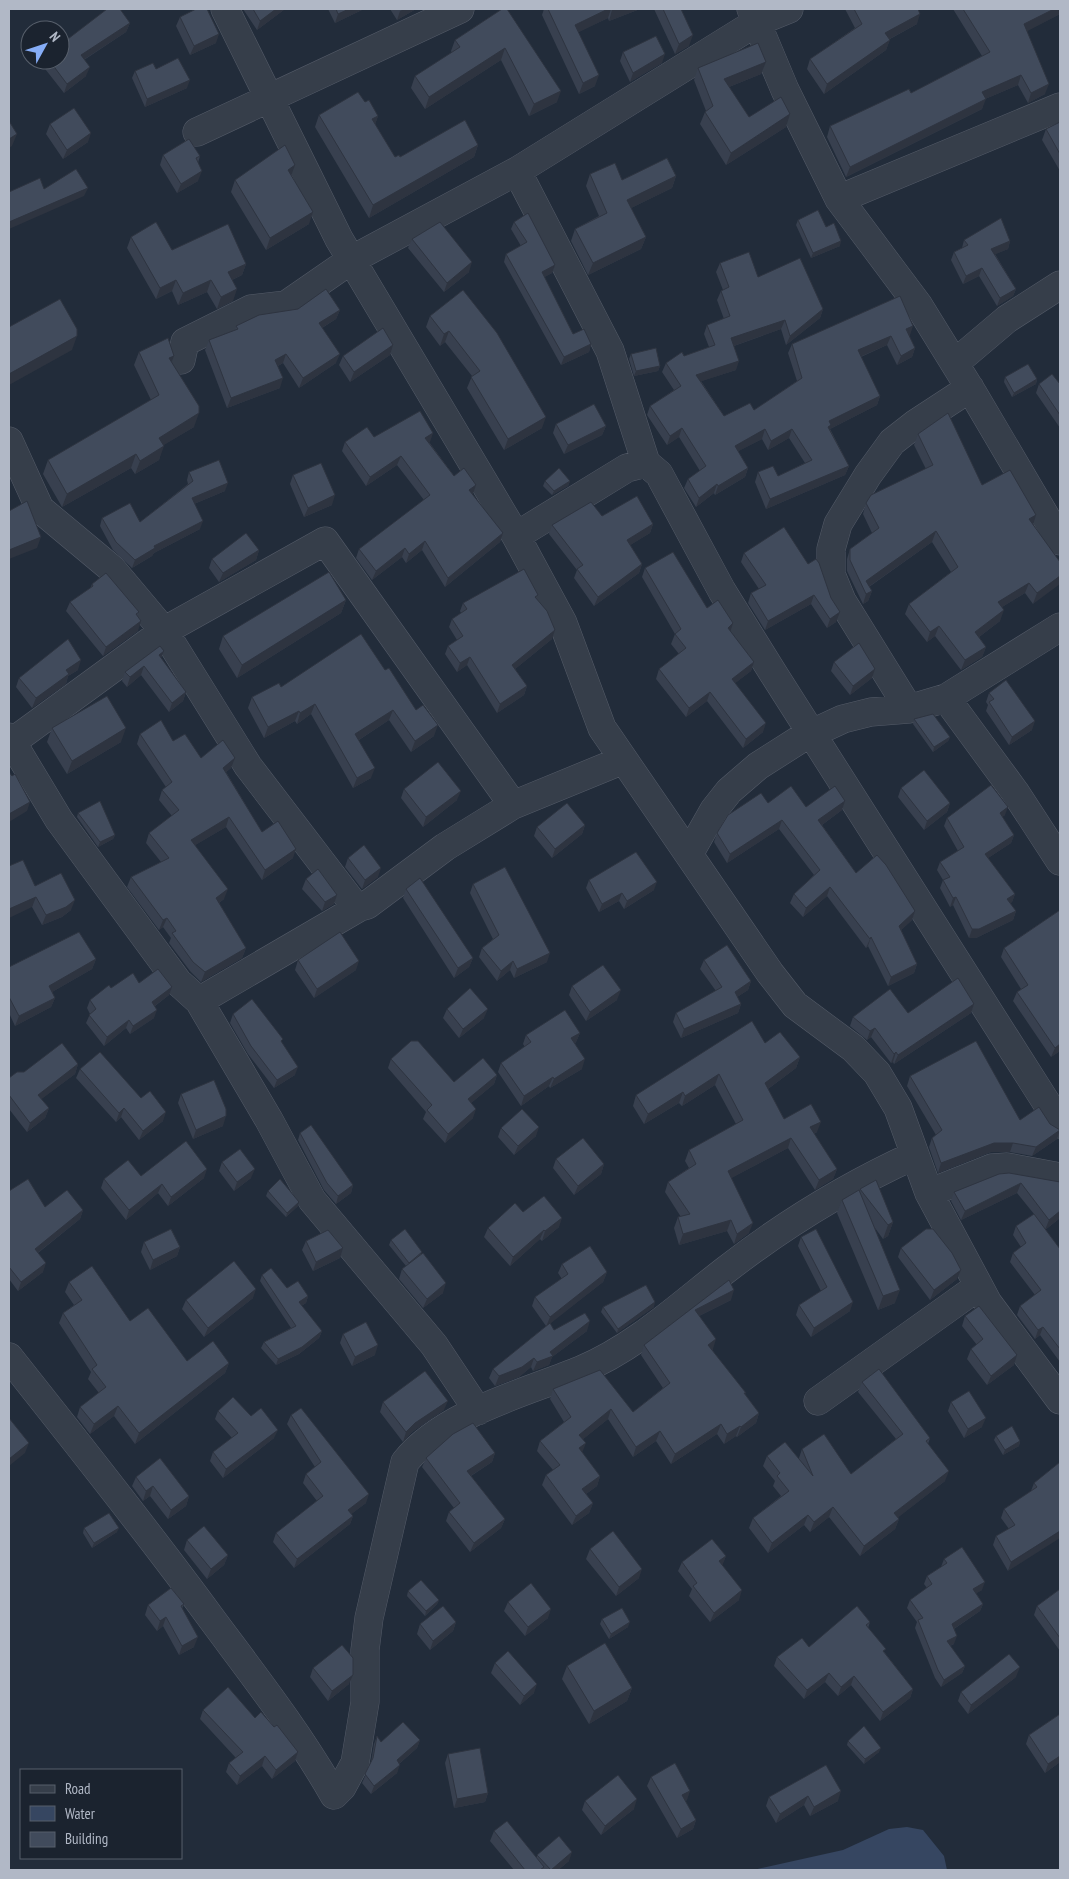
<svg xmlns="http://www.w3.org/2000/svg" width="1069" height="1879" viewBox="0 0 1069 1879" font-family="'PT Sans Narrow',sans-serif">
  <style>
    .water { fill: #364661 }
    .lines { fill: none; stroke-linecap: round; stroke-linejoin: round }
    .minor-casing { stroke: #545b68; stroke-width: 29 }
    .minor { stroke: #363e4a; stroke-width: 28 }
    .wall { fill: #38404f }
    .shaded-wall { fill: #2e3440 }
    .building { fill: #414b5c; stroke: #2e3440 }
  </style>
  <rect width="100%" height="100%" fill="#222c3a"/>
  <path class="water" d="M 907,1827 L 923,1830 L 944,1856 L 947,1870 L 753,1870 L 843,1850 L 889,1829 Z"/>
  <g class="lines">
    <defs>
      <path id="minor" d="M 225,9 L 339,239 L 516,536 L 563,623 L 602,728 L 770,973 L 795,1005 L 853,1048 L 877,1073 L 898,1108 L 929,1193 L 988,1303 L 1060,1400
        M 751,9 L 785,90 L 839,199 L 919,306 L 974,395 L 1060,541
        M 197,132 L 460,9
        M 517,171 L 610,351 L 646,463
        M 839,199 L 1060,107
        M 181,360 L 185,342 L 251,309 L 286,305 L 351,260 L 517,171 L 757,22 L 789,9
        M 955,363 L 1007,319 L 1060,285
        M 9,441 L 40,509 L 112,569 L 164,631 L 248,766 L 352,902 L 360,907 L 367,905 L 445,847 L 513,805 L 623,760
        M 516,536 L 627,468 L 646,463 L 659,474 L 722,591 L 773,673 L 1060,1124
        M 946,698 L 1015,792 L 1060,861
        M 909,709 L 842,601 L 831,574 L 831,549 L 838,524 L 868,475 L 892,442 L 915,424 L 970,388
        M 9,737 L 59,820 L 178,982 L 199,1001 L 269,1120 L 312,1200 L 434,1345 L 478,1411
        M 12,742 L 164,631 L 325,541 L 513,805
        M 689,854 L 714,810 L 729,791 L 758,766 L 802,738 L 843,719 L 871,712 L 909,709 L 946,698 L 1060,627
        M 199,1001 L 360,907
        M 929,1193 L 992,1168 L 1007,1167 L 1060,1177
        M 9,1357 C 77,1443 146,1529 211,1618 C 254,1676 298,1732 334,1795 L 342,1787 L 355,1763 L 365,1702 L 365,1650 L 369,1618 L 405,1462 C 444,1413 525,1393 581,1370 C 636,1347 680,1305 727,1269 C 785,1224 847,1186 915,1155
        M 818,1401 L 979,1286"/>
    </defs>
    <use href="#minor" class="minor-casing"/>
    <use href="#minor" class="minor"/>
  </g>
  <path class="wall" d="M 243,9 L 285,9 L 257,30 Z
    M 328,9 L 364,9 L 335,23 Z
    M 390,9 L 416,9 L 397,20 Z
    M 502,9 L 557,102 L 529,116 L 501,60 L 425,109 L 411,88 L 415,76 L 452,53 L 451,51 L 455,40 Z
    M 544,9 L 640,9 L 609,21 L 608,18 L 578,32 L 595,86 L 579,94 L 542,15 Z
    M 654,9 L 681,9 L 689,46 L 675,54 Z
    M 845,9 L 918,9 L 917,24 L 890,39 L 886,50 L 824,94 L 807,69 L 810,59 L 855,28 Z
    M 953,9 L 1060,9 L 1060,14 L 1026,31 L 1045,94 L 1028,103 L 1018,85 L 985,99 L 982,109 L 846,177 L 827,137 L 830,126 L 911,93 L 982,56 Z
    M 180,17 L 216,43 L 190,55 L 176,26 Z
    M 130,23 L 126,32 L 84,60 L 86,76 L 64,93 L 42,65 L 44,60 L 60,60 Z
    M 623,52 L 662,63 L 630,82 L 620,61 Z
    M 766,62 L 761,74 L 729,87 L 749,117 L 786,127 L 726,165 L 700,124 L 705,112 L 706,111 L 694,80 L 698,68 Z
    M 156,69 L 187,88 L 145,107 L 132,78 L 135,71 Z
    M 365,102 L 378,116 L 375,124 L 395,157 L 478,145 L 474,157 L 369,218 L 315,127 L 319,115 Z
    M 1060,122 L 1060,171 L 1042,140 L 1046,129 Z
    M 50,124 L 88,142 L 63,159 L 46,134 Z
    M 163,155 L 200,156 L 198,163 L 198,181 L 177,193 L 160,165 Z
    M 295,165 L 291,175 L 309,224 L 266,250 L 231,192 L 235,180 Z
    M 590,174 L 622,180 L 676,176 L 672,188 L 631,208 L 646,237 L 641,249 L 588,275 L 571,241 L 575,229 L 599,216 L 586,186 Z
    M 798,220 L 826,227 L 840,246 L 811,258 L 796,225 Z
    M 514,222 L 555,265 L 552,273 L 544,277 L 573,334 L 591,344 L 589,352 L 561,365 L 504,262 L 506,254 L 521,246 L 511,229 Z
    M 131,237 L 172,250 L 246,264 L 242,275 L 232,280 L 233,301 L 217,309 L 207,292 L 178,305 L 172,291 L 156,299 L 127,248 Z
    M 412,239 L 469,272 L 444,292 L 408,248 Z
    M 964,240 L 1010,241 L 1008,249 L 995,254 L 1016,289 L 1013,296 L 997,306 L 979,276 L 963,284 L 951,260 L 954,252 L 962,248 Z
    M 720,263 L 758,277 L 823,309 L 820,318 L 786,345 L 781,329 L 734,346 L 736,370 L 701,381 L 724,416 L 754,410 L 797,381 L 788,353 L 792,344 L 900,296 L 910,335 L 909,336 L 915,348 L 912,357 L 897,365 L 887,345 L 861,357 L 880,396 L 877,405 L 830,429 L 849,466 L 845,475 L 766,509 L 755,482 L 758,472 L 778,476 L 805,463 L 789,438 L 768,450 L 762,439 L 738,451 L 748,468 L 745,477 L 715,495 L 714,493 L 696,507 L 684,488 L 688,479 L 700,471 L 679,437 L 667,445 L 647,415 L 650,406 L 674,390 L 662,372 L 666,363 L 709,347 L 704,334 L 707,325 L 724,319 L 717,300 L 721,291 L 723,290 L 716,272 Z
    M 463,290 L 542,428 L 504,450 L 467,388 L 472,376 L 445,342 L 440,346 L 426,327 L 430,316 Z
    M 340,310 L 336,319 L 322,328 L 336,363 L 299,388 L 283,363 L 278,366 L 280,388 L 227,408 L 205,350 L 209,340 L 235,330 L 236,326 Z
    M 139,352 L 174,356 L 171,363 L 194,427 L 163,445 L 159,460 L 135,474 L 131,468 L 62,507 L 43,474 L 48,460 L 151,400 L 134,365 Z
    M 631,354 L 660,366 L 658,371 L 634,376 L 629,359 Z
    M 390,355 L 350,382 L 339,365 L 343,356 Z
    M 1005,377 L 1037,379 L 1036,384 L 1012,397 L 1004,382 Z
    M 1039,384 L 1060,384 L 1060,428 L 1036,393 Z
    M 556,424 L 606,426 L 602,435 L 564,454 L 553,433 Z
    M 918,434 L 1033,525 L 1060,562 L 1033,604 L 1025,593 L 1002,607 L 1000,621 L 979,637 L 986,647 L 982,657 L 961,670 L 935,636 L 927,642 L 905,614 L 909,604 L 951,572 L 932,542 L 869,587 L 872,591 L 868,601 L 863,604 L 847,571 L 847,559 L 850,549 L 872,533 L 863,514 L 866,503 L 926,469 L 914,445 Z
    M 374,437 L 430,442 L 429,442 L 454,476 L 473,494 L 472,494 L 503,533 L 500,542 L 445,587 L 422,550 L 406,563 L 402,557 L 372,580 L 356,558 L 359,549 L 424,500 L 397,465 L 366,486 L 342,451 L 345,442 Z
    M 189,472 L 225,491 L 194,504 L 200,529 L 154,553 L 152,556 L 132,568 L 113,550 L 100,526 L 102,518 L 140,522 L 188,484 L 187,480 Z
    M 293,475 L 332,505 L 304,517 L 290,484 Z
    M 545,481 L 570,481 L 568,486 L 552,495 L 543,486 Z
    M 602,516 L 653,524 L 650,533 L 630,545 L 642,564 L 639,573 L 594,606 L 574,578 L 577,570 L 549,534 L 552,525 Z
    M 259,550 L 256,560 L 219,582 L 209,568 L 212,559 Z
    M 744,553 L 831,598 L 836,622 L 827,628 L 811,604 L 765,630 L 748,603 L 751,593 L 759,589 L 741,562 Z
    M 645,568 L 707,608 L 730,631 L 754,662 L 751,671 L 735,683 L 763,732 L 743,748 L 707,701 L 686,717 L 656,679 L 659,669 L 679,654 L 671,644 L 675,634 L 642,577 Z
    M 92,584 L 139,612 L 137,616 L 138,631 L 103,656 L 66,611 L 70,602 L 90,589 Z
    M 537,599 L 552,639 L 515,669 L 527,686 L 524,695 L 497,713 L 467,665 L 457,672 L 445,654 L 448,646 L 457,640 L 449,627 L 452,619 L 461,613 L 460,611 L 463,603 Z
    M 346,600 L 341,613 L 237,678 L 219,649 L 223,636 Z
    M 164,651 L 161,658 L 186,692 L 183,701 L 169,712 L 141,675 L 127,687 L 122,681 L 125,672 Z
    M 834,662 L 872,678 L 850,695 L 831,671 Z
    M 78,670 L 68,676 L 66,684 L 32,708 L 16,687 L 19,678 Z
    M 385,670 L 434,736 L 411,752 L 389,720 L 359,740 L 371,778 L 353,788 L 311,714 L 297,724 L 295,721 L 264,738 L 248,708 L 252,697 L 281,687 Z
    M 989,693 L 1032,730 L 1009,745 L 986,711 L 988,705 L 986,702 Z
    M 914,719 L 950,737 L 948,741 L 933,752 L 913,724 Z
    M 52,728 L 121,742 L 67,774 L 47,742 Z
    M 140,734 L 173,741 L 201,758 L 231,768 L 226,772 L 262,832 L 293,858 L 262,880 L 226,827 L 195,845 L 224,899 L 219,903 L 246,948 L 242,958 L 201,982 L 190,971 L 169,943 L 171,938 L 163,927 L 159,930 L 127,887 L 131,877 L 161,862 L 146,843 L 149,833 L 172,816 L 159,800 L 162,790 L 166,787 L 137,744 Z
    M 901,788 L 950,803 L 947,812 L 924,830 L 898,797 Z
    M 404,789 L 457,800 L 423,827 L 401,798 Z
    M 768,803 L 842,810 L 822,825 L 856,873 L 915,911 L 912,920 L 901,930 L 917,964 L 914,973 L 888,986 L 868,946 L 866,948 L 827,896 L 803,917 L 790,903 L 794,894 L 814,875 L 779,829 L 727,863 L 714,842 L 717,833 Z
    M 78,813 L 115,835 L 113,839 L 98,847 L 77,817 Z
    M 1005,815 L 1002,817 L 1014,835 L 1011,843 L 988,858 L 1015,894 L 1012,902 L 1010,903 L 1016,911 L 1013,920 L 976,938 L 969,938 L 953,905 L 950,907 L 940,888 L 943,880 L 937,870 L 940,862 L 958,851 L 944,826 L 947,818 Z
    M 585,825 L 582,834 L 552,858 L 534,836 L 537,827 Z
    M 348,858 L 378,877 L 362,889 L 345,867 Z
    M 306,879 L 334,904 L 322,911 L 302,889 Z
    M 589,880 L 654,890 L 624,909 L 619,901 L 599,912 L 586,888 Z
    M 473,884 L 547,962 L 514,978 L 510,970 L 497,981 L 479,957 L 482,948 L 493,939 L 470,893 Z
    M 35,886 L 71,910 L 62,917 L 42,925 L 32,907 Z
    M 406,889 L 473,958 L 469,967 L 454,978 L 403,898 Z
    M 1060,910 L 1060,1051 L 1051,1057 L 1013,1001 L 1017,992 L 1021,989 L 1001,957 L 1004,948 Z
    M 96,959 L 92,969 L 52,992 L 55,998 L 51,1007 L 15,1026 L 9,1013 L 9,967 Z
    M 298,960 L 356,970 L 314,998 L 295,970 Z
    M 704,960 L 751,981 L 748,990 L 737,997 L 741,1004 L 738,1013 L 681,1038 L 673,1022 L 676,1013 L 716,991 L 700,969 Z
    M 139,983 L 172,987 L 169,995 L 155,1006 L 154,1018 L 130,1034 L 126,1028 L 104,1046 L 86,1023 L 90,1014 L 87,1008 L 90,1000 L 111,988 Z
    M 572,986 L 617,1000 L 586,1021 L 569,995 Z
    M 974,1004 L 971,1013 L 894,1064 L 893,1062 L 891,1063 L 871,1037 L 867,1040 L 850,1026 L 853,1017 L 908,1013 Z
    M 447,1009 L 484,1018 L 459,1038 L 443,1018 Z
    M 233,1014 L 295,1075 L 274,1088 L 248,1054 L 230,1023 Z
    M 580,1033 L 576,1042 L 575,1043 L 582,1069 L 550,1088 L 549,1086 L 521,1106 L 498,1072 L 501,1063 L 525,1047 L 523,1044 L 526,1035 Z
    M 765,1043 L 800,1057 L 796,1068 L 768,1089 L 784,1119 L 817,1132 L 814,1134 L 837,1169 L 833,1179 L 815,1190 L 788,1148 L 731,1178 L 749,1233 L 734,1244 L 727,1231 L 679,1245 L 674,1228 L 678,1217 L 681,1217 L 665,1192 L 668,1182 L 689,1168 L 685,1161 L 689,1150 L 736,1124 L 715,1085 L 682,1106 L 679,1103 L 644,1124 L 633,1106 L 636,1095 Z
    M 391,1059 L 454,1082 L 497,1075 L 494,1084 L 471,1103 L 473,1118 L 445,1143 L 423,1119 L 426,1112 L 388,1068 Z
    M 78,1064 L 75,1074 L 41,1099 L 49,1108 L 45,1118 L 27,1132 L 9,1109 L 9,1078 L 24,1072 Z
    M 80,1069 L 141,1098 L 163,1121 L 139,1140 L 121,1117 L 116,1122 L 76,1078 Z
    M 910,1076 L 1020,1120 L 1050,1124 L 1060,1130 L 1057,1139 L 1032,1156 L 1010,1152 L 991,1152 L 938,1173 L 929,1147 L 932,1138 L 936,1135 L 907,1086 Z
    M 181,1094 L 223,1126 L 193,1139 L 178,1103 Z
    M 501,1128 L 536,1136 L 514,1155 L 498,1137 Z
    M 300,1133 L 353,1185 L 351,1193 L 336,1204 L 324,1190 L 298,1140 Z
    M 556,1159 L 604,1164 L 601,1174 L 574,1195 L 553,1168 Z
    M 222,1162 L 251,1178 L 234,1191 L 219,1171 Z
    M 999,1174 L 1060,1182 L 1060,1218 L 1045,1230 L 1060,1249 L 1060,1362 L 1040,1335 L 1035,1339 L 1017,1315 L 1020,1306 L 1035,1295 L 1010,1262 L 1013,1253 L 1021,1247 L 1013,1235 L 1016,1226 L 1034,1214 L 1017,1193 L 961,1220 L 951,1201 L 954,1192 Z
    M 141,1176 L 204,1178 L 168,1206 L 158,1193 L 126,1220 L 101,1188 L 104,1179 Z
    M 860,1189 L 893,1222 L 888,1236 L 883,1239 L 875,1228 L 895,1303 L 878,1310 L 837,1213 L 842,1200 L 860,1191 Z
    M 9,1191 L 45,1207 L 83,1210 L 80,1219 L 38,1253 L 43,1272 L 18,1291 L 9,1279 Z
    M 268,1191 L 299,1202 L 298,1206 L 286,1217 L 266,1196 Z
    M 523,1212 L 559,1227 L 542,1241 L 540,1239 L 510,1266 L 484,1237 L 488,1228 Z
    M 801,1237 L 850,1311 L 811,1337 L 796,1315 L 799,1305 L 821,1291 L 798,1246 Z
    M 391,1240 L 422,1254 L 443,1293 L 423,1308 L 399,1279 L 402,1269 L 406,1266 L 389,1245 Z
    M 306,1241 L 343,1248 L 340,1258 L 313,1271 L 302,1250 Z
    M 144,1242 L 180,1247 L 177,1256 L 150,1270 L 141,1252 Z
    M 901,1248 L 957,1279 L 930,1300 L 898,1257 Z
    M 562,1264 L 607,1272 L 603,1282 L 550,1323 L 554,1330 L 587,1331 L 552,1357 L 549,1365 L 533,1371 L 531,1367 L 519,1377 L 495,1386 L 489,1378 L 493,1369 L 546,1326 L 532,1306 L 535,1297 L 562,1279 L 558,1273 Z
    M 262,1275 L 287,1288 L 308,1296 L 306,1303 L 301,1306 L 322,1331 L 319,1338 L 299,1354 L 276,1365 L 261,1348 L 264,1342 L 291,1328 L 260,1281 Z
    M 729,1280 L 731,1300 L 699,1316 L 713,1349 L 712,1350 L 759,1413 L 756,1423 L 737,1437 L 736,1436 L 724,1444 L 717,1434 L 671,1464 L 656,1441 L 633,1457 L 608,1419 L 583,1439 L 582,1452 L 600,1476 L 597,1486 L 586,1494 L 593,1503 L 589,1513 L 572,1525 L 542,1485 L 546,1475 L 553,1470 L 537,1451 L 540,1441 L 564,1422 L 550,1399 L 553,1389 L 633,1412 L 663,1388 L 641,1355 L 644,1345 Z
    M 69,1282 L 130,1321 L 187,1361 L 229,1363 L 225,1373 L 135,1444 L 114,1416 L 90,1434 L 77,1417 L 80,1407 L 99,1393 L 88,1379 L 91,1372 L 59,1323 L 63,1313 L 74,1305 L 65,1292 Z
    M 253,1298 L 204,1337 L 182,1309 L 186,1300 Z
    M 603,1307 L 654,1307 L 617,1333 L 601,1312 Z
    M 965,1316 L 1014,1365 L 987,1385 L 967,1359 L 971,1349 L 977,1345 L 962,1326 Z
    M 343,1334 L 375,1355 L 352,1366 L 340,1343 Z
    M 862,1382 L 930,1438 L 928,1444 L 945,1481 L 898,1517 L 899,1519 L 895,1529 L 860,1556 L 829,1517 L 810,1532 L 804,1525 L 768,1553 L 749,1528 L 753,1518 L 781,1496 L 773,1486 L 775,1481 L 763,1466 L 767,1456 L 799,1458 L 802,1449 L 851,1474 L 896,1439 L 858,1392 Z
    M 383,1402 L 444,1410 L 412,1432 L 403,1442 L 380,1412 Z
    M 951,1402 L 982,1427 L 964,1438 L 948,1411 Z
    M 218,1411 L 251,1416 L 274,1438 L 223,1478 L 210,1461 L 213,1452 L 232,1438 L 215,1419 Z
    M 291,1415 L 366,1503 L 351,1514 L 353,1516 L 350,1524 L 294,1568 L 273,1542 L 276,1533 L 317,1501 L 303,1483 L 306,1474 L 315,1467 L 287,1424 Z
    M 996,1436 L 1020,1441 L 1019,1446 L 1003,1455 L 994,1440 Z
    M 495,1453 L 492,1462 L 471,1476 L 505,1519 L 501,1528 L 470,1552 L 446,1521 L 449,1512 L 454,1508 L 422,1467 L 426,1458 Z
    M 1060,1462 L 1008,1571 L 993,1545 L 996,1536 L 1009,1529 L 1001,1518 L 1004,1509 L 1031,1491 L 1034,1483 Z
    M 136,1477 L 189,1496 L 186,1506 L 168,1519 L 150,1496 L 143,1501 L 132,1486 Z
    M 84,1528 L 117,1532 L 92,1548 L 83,1533 Z
    M 187,1540 L 228,1555 L 224,1565 L 207,1579 L 184,1550 Z
    M 590,1549 L 639,1578 L 616,1596 L 586,1559 Z
    M 726,1556 L 722,1565 L 739,1600 L 710,1622 L 689,1596 L 692,1589 L 678,1571 L 682,1562 Z
    M 944,1559 L 982,1590 L 976,1593 L 983,1604 L 980,1611 L 954,1629 L 954,1644 L 950,1646 L 965,1666 L 962,1673 L 941,1687 L 935,1678 L 915,1628 L 917,1622 L 907,1608 L 910,1600 L 927,1588 L 924,1584 L 927,1576 L 941,1567 Z
    M 1060,1589 L 1060,1651 L 1034,1615 L 1037,1606 Z
    M 408,1591 L 439,1600 L 437,1604 L 425,1616 L 407,1596 Z
    M 508,1602 L 548,1618 L 525,1636 L 504,1611 Z
    M 184,1604 L 182,1609 L 194,1647 L 179,1655 L 163,1626 L 157,1631 L 145,1615 L 148,1605 Z
    M 602,1619 L 628,1627 L 609,1639 L 600,1624 Z
    M 456,1622 L 453,1631 L 430,1650 L 417,1634 L 420,1624 Z
    M 870,1622 L 868,1628 L 885,1653 L 913,1689 L 910,1698 L 880,1721 L 851,1685 L 838,1696 L 825,1682 L 804,1699 L 774,1666 L 777,1657 L 809,1647 Z
    M 495,1663 L 534,1693 L 520,1705 L 491,1673 Z
    M 567,1666 L 632,1688 L 627,1701 L 589,1724 L 562,1679 Z
    M 313,1668 L 349,1684 L 328,1701 L 310,1677 Z
    M 1016,1677 L 968,1714 L 958,1701 L 961,1692 Z
    M 203,1710 L 255,1718 L 298,1752 L 295,1761 L 272,1779 L 262,1766 L 237,1785 L 226,1772 L 229,1763 L 236,1758 L 200,1719 Z
    M 1060,1714 L 1060,1762 L 1045,1773 L 1026,1744 L 1029,1735 Z
    M 377,1736 L 381,1742 L 420,1740 L 417,1748 L 399,1764 L 397,1773 L 371,1794 L 362,1783 L 371,1763 L 374,1744 Z
    M 848,1741 L 879,1752 L 864,1764 L 847,1745 Z
    M 448,1754 L 488,1793 L 485,1802 L 454,1808 L 445,1763 Z
    M 826,1765 L 838,1801 L 810,1816 L 804,1805 L 776,1823 L 766,1806 L 769,1797 Z
    M 651,1777 L 687,1800 L 685,1801 L 696,1820 L 693,1829 L 677,1838 L 647,1786 Z
    M 585,1801 L 634,1809 L 601,1835 L 582,1810 Z
    M 494,1831 L 537,1857 L 537,1855 L 569,1861 L 558,1870 L 514,1870 L 490,1841 Z"/>
  <path class="shaded-wall" d="M 276,9 L 285,9 L 257,30 L 260,21 Z
    M 349,9 L 364,9 L 335,23 L 338,14 Z
    M 404,9 L 416,9 L 397,20 L 400,11 Z
    M 608,9 L 611,9 L 608,18 L 571,36 L 575,25 Z
    M 615,9 L 640,9 L 609,21 L 612,10 Z
    M 1054,9 L 1060,9 L 1060,14 L 1020,35 L 1024,24 Z
    M 920,14 L 917,24 L 882,43 L 885,33 Z
    M 130,23 L 126,32 L 77,64 L 81,55 Z
    M 219,34 L 216,43 L 190,55 L 194,46 Z
    M 693,35 L 689,46 L 675,54 L 679,44 Z
    M 890,40 L 886,50 L 824,94 L 827,84 Z
    M 505,48 L 501,60 L 425,109 L 429,97 Z
    M 665,54 L 662,63 L 630,82 L 633,73 Z
    M 766,62 L 761,74 L 719,91 L 724,79 Z
    M 90,67 L 86,76 L 64,93 L 67,84 Z
    M 599,75 L 595,86 L 579,94 L 583,83 Z
    M 1021,75 L 1018,85 L 978,102 L 982,92 Z
    M 190,80 L 187,88 L 145,107 L 147,99 Z
    M 1049,84 L 1045,94 L 1028,103 L 1031,93 Z
    M 561,91 L 557,102 L 529,116 L 534,104 Z
    M 986,99 L 982,109 L 846,177 L 850,167 Z
    M 790,114 L 786,127 L 726,165 L 731,153 Z
    M 378,116 L 374,128 L 372,119 Z
    M 91,133 L 88,142 L 63,159 L 67,150 Z
    M 17,134 L 12,146 L 9,148 L 9,139 Z
    M 478,145 L 474,157 L 369,218 L 373,205 Z
    M 295,165 L 291,176 L 288,170 Z
    M 202,171 L 198,181 L 177,193 L 181,184 Z
    M 676,176 L 672,188 L 623,212 L 627,200 Z
    M 88,188 L 84,196 L 9,229 L 9,222 Z
    M 313,212 L 309,224 L 266,250 L 270,238 Z
    M 646,237 L 641,249 L 588,275 L 593,263 Z
    M 841,241 L 840,246 L 811,258 L 813,253 Z
    M 1010,241 L 1008,249 L 989,257 L 991,249 Z
    M 472,262 L 469,272 L 444,292 L 447,283 Z
    M 246,264 L 242,275 L 223,284 L 228,272 Z
    M 555,265 L 552,273 L 539,280 L 542,272 Z
    M 982,268 L 979,276 L 963,284 L 966,276 Z
    M 176,280 L 172,291 L 156,299 L 160,288 Z
    M 211,280 L 207,292 L 178,305 L 183,293 Z
    M 237,289 L 233,301 L 217,309 L 221,297 Z
    M 1016,289 L 1013,296 L 997,306 L 1000,298 Z
    M 823,309 L 820,318 L 786,345 L 790,336 Z
    M 340,310 L 336,319 L 315,332 L 319,323 Z
    M 785,320 L 781,329 L 728,348 L 731,338 Z
    M 913,326 L 910,335 L 903,338 L 906,329 Z
    M 449,331 L 445,342 L 440,346 L 444,334 Z
    M 77,336 L 72,350 L 9,385 L 9,374 Z
    M 891,336 L 887,345 L 855,359 L 858,350 Z
    M 591,344 L 589,352 L 561,365 L 564,357 Z
    M 393,345 L 390,355 L 350,382 L 354,372 Z
    M 915,348 L 912,357 L 897,365 L 901,356 Z
    M 286,354 L 283,363 L 272,369 L 275,360 Z
    M 340,354 L 336,363 L 299,388 L 303,378 Z
    M 174,356 L 169,369 L 169,358 Z
    M 739,361 L 736,370 L 693,384 L 696,375 Z
    M 660,366 L 658,371 L 634,376 L 636,371 Z
    M 283,378 L 280,388 L 227,408 L 231,398 Z
    M 1037,379 L 1036,384 L 1012,397 L 1014,393 Z
    M 880,396 L 877,405 L 830,429 L 828,434 L 829,421 Z
    M 199,413 L 194,427 L 154,451 L 159,438 Z
    M 546,417 L 542,428 L 504,450 L 508,439 Z
    M 606,426 L 602,435 L 564,454 L 568,445 Z
    M 682,428 L 679,437 L 667,445 L 670,436 Z
    M 765,429 L 762,439 L 731,455 L 735,446 Z
    M 792,429 L 789,438 L 768,450 L 771,441 Z
    M 433,433 L 430,442 L 422,447 L 425,438 Z
    M 164,446 L 159,460 L 135,474 L 140,461 Z
    M 136,454 L 131,468 L 62,507 L 67,494 Z
    M 401,456 L 397,465 L 366,486 L 370,477 Z
    M 849,466 L 845,475 L 766,509 L 770,499 Z
    M 748,468 L 745,477 L 715,495 L 718,486 Z
    M 570,481 L 568,486 L 552,495 L 554,491 Z
    M 228,483 L 225,491 L 189,506 L 192,498 Z
    M 717,484 L 714,493 L 696,507 L 699,498 Z
    M 476,485 L 473,494 L 466,499 L 469,490 Z
    M 335,495 L 332,505 L 304,517 L 308,508 Z
    M 1036,515 L 1033,525 L 1029,519 Z
    M 203,521 L 200,529 L 154,553 L 152,556 L 132,568 L 135,560 L 154,546 Z
    M 653,524 L 650,533 L 624,549 L 627,540 Z
    M 936,531 L 932,542 L 864,590 L 866,581 Z
    M 503,533 L 500,542 L 445,587 L 448,578 Z
    M 41,537 L 37,548 L 9,559 L 9,550 Z
    M 425,541 L 422,550 L 406,563 L 409,554 Z
    M 405,548 L 402,557 L 372,580 L 376,571 Z
    M 259,550 L 256,560 L 219,582 L 223,573 Z
    M 642,564 L 639,573 L 594,606 L 598,597 Z
    M 1060,576 L 1060,584 L 1033,604 L 1037,593 Z
    M 1029,583 L 1025,593 L 994,612 L 998,602 Z
    M 872,591 L 868,601 L 863,604 L 866,594 Z
    M 814,595 L 811,604 L 765,630 L 768,621 Z
    M 346,600 L 341,613 L 237,678 L 242,665 Z
    M 1004,610 L 1000,621 L 971,643 L 975,632 Z
    M 840,612 L 836,622 L 827,628 L 830,619 Z
    M 141,621 L 138,631 L 103,656 L 106,647 Z
    M 733,623 L 730,633 L 728,628 Z
    M 939,626 L 935,636 L 927,642 L 930,632 Z
    M 555,630 L 552,639 L 509,674 L 512,665 Z
    M 986,647 L 982,657 L 961,670 L 965,660 Z
    M 164,651 L 160,660 L 159,655 Z
    M 470,657 L 467,665 L 457,672 L 460,663 Z
    M 81,660 L 78,670 L 68,676 L 66,684 L 32,708 L 36,698 L 66,670 Z
    M 754,662 L 751,671 L 729,688 L 732,679 Z
    M 144,666 L 141,675 L 127,687 L 130,677 Z
    M 875,669 L 872,678 L 850,695 L 853,686 Z
    M 527,686 L 524,695 L 497,713 L 500,704 Z
    M 186,692 L 183,701 L 169,712 L 172,703 Z
    M 710,692 L 707,701 L 686,717 L 689,708 Z
    M 315,704 L 311,714 L 297,724 L 300,713 Z
    M 393,710 L 389,720 L 351,745 L 355,734 Z
    M 299,711 L 295,721 L 264,738 L 268,727 Z
    M 1035,721 L 1032,730 L 1009,745 L 1012,737 Z
    M 766,723 L 763,732 L 743,748 L 746,739 Z
    M 438,725 L 434,736 L 411,752 L 415,741 Z
    M 126,728 L 121,742 L 67,774 L 72,761 Z
    M 950,737 L 948,741 L 933,752 L 934,747 Z
    M 235,758 L 231,768 L 219,778 L 223,768 Z
    M 375,768 L 371,778 L 353,788 L 357,778 Z
    M 461,791 L 457,800 L 423,827 L 426,817 Z
    M 845,801 L 842,810 L 815,830 L 818,820 Z
    M 30,802 L 27,811 L 9,822 L 9,814 Z
    M 950,803 L 947,812 L 924,830 L 927,821 Z
    M 1008,807 L 1005,815 L 997,821 L 1000,813 Z
    M 229,817 L 226,827 L 187,850 L 191,840 Z
    M 782,820 L 779,829 L 727,863 L 730,854 Z
    M 585,825 L 582,834 L 552,858 L 555,849 Z
    M 115,835 L 113,839 L 98,847 L 100,842 Z
    M 1014,835 L 1011,843 L 982,862 L 985,854 Z
    M 296,849 L 293,858 L 262,880 L 265,870 Z
    M 381,868 L 378,877 L 362,889 L 365,880 Z
    M 657,882 L 654,890 L 624,909 L 627,901 Z
    M 830,887 L 827,896 L 803,917 L 806,908 Z
    M 228,889 L 224,899 L 212,908 L 216,898 Z
    M 622,893 L 619,901 L 599,912 L 602,904 Z
    M 1015,894 L 1012,902 L 1004,908 L 1007,899 Z
    M 337,895 L 334,904 L 322,911 L 325,902 Z
    M 36,897 L 32,907 L 9,918 L 9,909 Z
    M 956,897 L 953,905 L 950,907 L 953,898 Z
    M 75,900 L 71,910 L 62,917 L 42,925 L 46,915 Z
    M 915,911 L 912,920 L 896,935 L 899,926 Z
    M 1016,911 L 1013,920 L 976,938 L 969,938 L 972,929 Z
    M 167,918 L 163,927 L 159,930 L 163,920 Z
    M 871,937 L 868,946 L 866,948 L 870,939 Z
    M 246,948 L 242,958 L 201,982 L 205,972 Z
    M 550,953 L 547,962 L 514,978 L 517,969 Z
    M 473,958 L 469,967 L 454,978 L 458,968 Z
    M 96,959 L 92,969 L 45,996 L 49,986 Z
    M 359,961 L 356,970 L 314,998 L 317,989 Z
    M 513,961 L 510,970 L 497,981 L 501,971 Z
    M 917,964 L 914,973 L 888,986 L 891,977 Z
    M 751,981 L 748,990 L 731,1001 L 735,992 Z
    M 172,987 L 169,995 L 149,1010 L 152,1002 Z
    M 621,990 L 617,1000 L 586,1021 L 590,1012 Z
    M 55,998 L 51,1007 L 15,1026 L 19,1016 Z
    M 741,1004 L 738,1013 L 681,1038 L 684,1029 Z
    M 974,1004 L 971,1013 L 894,1064 L 898,1055 Z
    M 488,1009 L 484,1018 L 459,1038 L 463,1029 Z
    M 157,1010 L 154,1018 L 130,1034 L 133,1026 Z
    M 129,1020 L 126,1028 L 104,1046 L 107,1037 Z
    M 875,1028 L 871,1037 L 867,1040 L 870,1031 Z
    M 580,1033 L 576,1042 L 568,1048 L 571,1038 Z
    M 1060,1044 L 1060,1051 L 1051,1057 L 1055,1048 Z
    M 896,1052 L 893,1062 L 891,1063 L 894,1054 Z
    M 800,1057 L 796,1068 L 761,1094 L 765,1083 Z
    M 585,1059 L 582,1069 L 550,1088 L 554,1079 Z
    M 78,1064 L 75,1074 L 35,1104 L 38,1095 Z
    M 298,1067 L 295,1075 L 274,1088 L 277,1080 Z
    M 719,1074 L 715,1085 L 682,1106 L 685,1096 Z
    M 497,1075 L 494,1084 L 464,1109 L 468,1099 Z
    M 553,1077 L 549,1086 L 521,1106 L 524,1096 Z
    M 683,1092 L 679,1103 L 644,1124 L 648,1114 Z
    M 49,1108 L 45,1118 L 27,1132 L 30,1123 Z
    M 124,1108 L 121,1117 L 116,1122 L 119,1113 Z
    M 476,1109 L 473,1118 L 445,1143 L 448,1134 Z
    M 166,1112 L 163,1121 L 139,1140 L 143,1131 Z
    M 226,1116 L 223,1126 L 193,1139 L 196,1130 Z
    M 821,1122 L 817,1132 L 806,1138 L 810,1127 Z
    M 539,1127 L 536,1136 L 514,1155 L 518,1146 Z
    M 1060,1130 L 1057,1139 L 1032,1156 L 1036,1147 Z
    M 791,1138 L 788,1148 L 724,1182 L 728,1171 Z
    M 994,1143 L 1013,1143 L 1010,1152 L 991,1152 L 938,1173 L 941,1163 Z
    M 604,1164 L 601,1174 L 574,1195 L 578,1186 Z
    M 207,1169 L 204,1178 L 168,1206 L 171,1197 Z
    M 255,1169 L 251,1178 L 234,1191 L 237,1182 Z
    M 837,1169 L 833,1179 L 815,1190 L 819,1180 Z
    M 1021,1183 L 1017,1193 L 961,1220 L 965,1211 Z
    M 162,1184 L 158,1193 L 126,1220 L 129,1210 Z
    M 353,1185 L 351,1193 L 336,1204 L 338,1196 Z
    M 299,1202 L 298,1206 L 286,1217 L 287,1213 Z
    M 83,1210 L 80,1219 L 31,1258 L 35,1249 Z
    M 1060,1211 L 1060,1218 L 1045,1230 L 1049,1220 Z
    M 562,1218 L 559,1227 L 542,1241 L 545,1231 Z
    M 731,1220 L 727,1231 L 679,1245 L 683,1234 Z
    M 893,1222 L 888,1236 L 883,1239 L 888,1225 Z
    M 753,1223 L 749,1233 L 734,1244 L 737,1234 Z
    M 544,1230 L 540,1239 L 510,1266 L 513,1257 Z
    M 180,1247 L 177,1256 L 150,1270 L 153,1260 Z
    M 343,1248 L 340,1258 L 313,1271 L 316,1262 Z
    M 46,1263 L 43,1272 L 18,1291 L 21,1282 Z
    M 961,1270 L 957,1279 L 930,1300 L 934,1290 Z
    M 607,1272 L 603,1282 L 546,1327 L 550,1317 Z
    M 446,1283 L 443,1293 L 423,1308 L 427,1299 Z
    M 256,1289 L 253,1298 L 204,1337 L 208,1328 Z
    M 734,1290 L 731,1300 L 691,1320 L 695,1310 Z
    M 900,1290 L 895,1303 L 878,1310 L 883,1296 Z
    M 308,1296 L 306,1303 L 296,1309 L 299,1302 Z
    M 655,1302 L 654,1307 L 617,1333 L 618,1329 Z
    M 853,1302 L 850,1311 L 811,1337 L 814,1328 Z
    M 590,1321 L 587,1331 L 552,1357 L 549,1365 L 533,1371 L 537,1362 Z
    M 1043,1327 L 1040,1335 L 1035,1339 L 1038,1330 Z
    M 322,1331 L 319,1338 L 299,1354 L 276,1365 L 278,1359 Z
    M 716,1339 L 713,1349 L 704,1355 L 708,1345 Z
    M 378,1345 L 375,1355 L 352,1366 L 355,1357 Z
    M 1017,1355 L 1014,1365 L 987,1385 L 991,1376 Z
    M 534,1358 L 531,1367 L 519,1377 L 495,1386 L 499,1376 Z
    M 229,1363 L 225,1373 L 135,1444 L 139,1433 Z
    M 448,1401 L 444,1410 L 412,1432 L 403,1442 L 406,1432 L 415,1423 Z
    M 118,1406 L 114,1416 L 90,1434 L 94,1424 Z
    M 611,1409 L 608,1419 L 576,1445 L 579,1435 Z
    M 759,1413 L 756,1423 L 737,1437 L 741,1427 Z
    M 986,1418 L 982,1427 L 964,1438 L 968,1429 Z
    M 721,1424 L 717,1434 L 671,1464 L 675,1454 Z
    M 740,1426 L 736,1436 L 724,1444 L 727,1434 Z
    M 278,1430 L 274,1438 L 223,1478 L 226,1469 Z
    M 660,1431 L 656,1441 L 633,1457 L 636,1447 Z
    M 1020,1441 L 1019,1446 L 1003,1455 L 1005,1450 Z
    M 29,1443 L 25,1453 L 9,1466 L 9,1459 Z
    M 586,1443 L 582,1453 L 579,1448 Z
    M 495,1453 L 492,1462 L 464,1480 L 467,1471 Z
    M 949,1471 L 945,1481 L 891,1523 L 894,1513 Z
    M 600,1476 L 597,1486 L 579,1499 L 582,1489 Z
    M 153,1486 L 150,1496 L 143,1501 L 146,1491 Z
    M 369,1494 L 366,1503 L 345,1519 L 348,1510 Z
    M 189,1496 L 186,1506 L 168,1519 L 171,1510 Z
    M 593,1503 L 589,1513 L 572,1525 L 576,1516 Z
    M 833,1507 L 829,1517 L 810,1532 L 814,1522 Z
    M 808,1515 L 804,1525 L 768,1553 L 772,1543 Z
    M 353,1516 L 350,1524 L 294,1568 L 297,1559 Z
    M 505,1519 L 501,1528 L 470,1552 L 474,1543 Z
    M 899,1519 L 895,1529 L 860,1556 L 864,1546 Z
    M 119,1528 L 117,1532 L 92,1548 L 94,1543 Z
    M 1060,1531 L 1060,1538 L 1008,1571 L 1011,1562 Z
    M 228,1555 L 224,1565 L 207,1579 L 211,1569 Z
    M 726,1556 L 722,1566 L 719,1561 Z
    M 642,1569 L 639,1578 L 616,1596 L 619,1587 Z
    M 985,1582 L 982,1590 L 970,1597 L 973,1589 Z
    M 742,1590 L 739,1600 L 710,1622 L 714,1613 Z
    M 439,1600 L 437,1604 L 425,1616 L 426,1611 Z
    M 983,1604 L 980,1611 L 949,1632 L 952,1624 Z
    M 551,1609 L 548,1618 L 525,1636 L 528,1627 Z
    M 166,1617 L 163,1626 L 157,1631 L 160,1621 Z
    M 456,1622 L 453,1631 L 430,1650 L 433,1641 Z
    M 630,1622 L 628,1627 L 609,1639 L 611,1634 Z
    M 957,1636 L 954,1644 L 944,1648 L 947,1641 Z
    M 198,1637 L 194,1647 L 179,1655 L 182,1646 Z
    M 965,1666 L 962,1673 L 941,1687 L 944,1680 Z
    M 1020,1667 L 1016,1677 L 968,1714 L 971,1705 Z
    M 829,1673 L 825,1682 L 804,1699 L 807,1690 Z
    M 353,1675 L 349,1684 L 328,1701 L 332,1691 Z
    M 854,1676 L 851,1685 L 838,1696 L 841,1687 Z
    M 537,1684 L 534,1693 L 520,1705 L 524,1696 Z
    M 632,1688 L 627,1701 L 589,1724 L 594,1711 Z
    M 913,1689 L 910,1698 L 880,1721 L 883,1712 Z
    M 420,1740 L 417,1748 L 394,1768 L 397,1760 Z
    M 881,1748 L 879,1752 L 864,1764 L 865,1759 Z
    M 298,1752 L 295,1761 L 272,1779 L 276,1770 Z
    M 265,1756 L 262,1766 L 237,1785 L 240,1776 Z
    M 1060,1756 L 1060,1762 L 1045,1773 L 1048,1764 Z
    M 400,1765 L 397,1773 L 371,1794 L 374,1786 Z
    M 690,1791 L 687,1800 L 679,1805 L 682,1795 Z
    M 841,1791 L 838,1801 L 810,1816 L 814,1807 Z
    M 488,1793 L 485,1802 L 454,1808 L 457,1799 Z
    M 808,1796 L 804,1805 L 776,1823 L 780,1814 Z
    M 637,1799 L 634,1809 L 601,1835 L 605,1826 Z
    M 696,1820 L 693,1829 L 677,1838 L 681,1829 Z
    M 572,1852 L 569,1861 L 558,1870 L 551,1870 Z"/>
  <path class="building" d="M 107,9 L 120,9 L 130,23 L 81,55 L 90,67 L 67,84 L 49,60 L 60,60 L 60,45 Z
    M 196,9 L 207,9 L 219,34 L 194,46 L 180,17 Z
    M 253,9 L 276,9 L 260,21 Z
    M 336,9 L 349,9 L 338,14 Z
    M 502,9 L 507,9 L 561,91 L 534,104 L 505,48 L 429,97 L 415,76 L 460,47 L 455,40 Z
    M 548,9 L 608,9 L 575,25 L 599,75 L 583,83 Z
    M 663,9 L 681,9 L 693,35 L 679,44 Z
    M 854,9 L 918,9 L 920,14 L 885,33 L 890,40 L 827,84 L 810,59 L 862,24 Z
    M 963,9 L 1054,9 L 1024,24 L 1049,84 L 1031,93 L 1021,75 L 982,92 L 986,99 L 850,167 L 830,126 L 909,89 L 911,93 L 990,52 Z
    M 656,36 L 665,54 L 633,73 L 623,52 Z
    M 758,43 L 766,62 L 724,79 L 749,117 L 781,97 L 790,114 L 731,153 L 705,112 L 713,106 L 698,68 Z
    M 178,58 L 190,80 L 147,99 L 135,71 L 153,63 L 156,69 Z
    M 358,92 L 365,102 L 369,100 L 378,116 L 372,119 L 395,157 L 399,155 L 400,157 L 465,120 L 478,145 L 373,205 L 319,115 Z
    M 74,108 L 91,133 L 67,150 L 50,124 Z
    M 9,121 L 17,134 L 9,139 Z
    M 1060,122 L 1060,154 L 1046,129 Z
    M 189,139 L 200,156 L 196,158 L 202,171 L 181,184 L 163,155 Z
    M 285,145 L 295,165 L 288,170 L 313,212 L 270,238 L 235,180 Z
    M 667,158 L 676,176 L 627,200 L 646,237 L 593,263 L 575,229 L 607,213 L 590,174 L 615,163 L 622,180 Z
    M 76,169 L 88,188 L 9,222 L 9,192 L 40,178 L 44,189 Z
    M 818,210 L 826,227 L 834,223 L 841,241 L 813,253 L 798,220 Z
    M 528,213 L 555,265 L 542,272 L 573,334 L 584,329 L 591,344 L 564,357 L 506,254 L 527,242 L 514,222 Z
    M 1001,218 L 1010,241 L 991,249 L 1016,289 L 1000,298 L 982,268 L 966,276 L 954,252 L 968,245 L 964,240 Z
    M 156,222 L 172,250 L 228,224 L 246,264 L 228,272 L 237,289 L 221,297 L 211,280 L 183,293 L 176,280 L 160,288 L 131,237 Z
    M 440,222 L 472,262 L 447,283 L 412,239 Z
    M 749,252 L 758,277 L 800,258 L 823,309 L 790,336 L 785,320 L 731,338 L 739,361 L 696,375 L 724,416 L 750,403 L 754,410 L 802,378 L 792,344 L 900,296 L 913,326 L 906,329 L 915,348 L 901,356 L 891,336 L 858,350 L 880,396 L 829,421 L 831,425 L 828,427 L 849,466 L 770,499 L 758,472 L 773,466 L 778,476 L 812,460 L 792,429 L 771,441 L 765,429 L 735,446 L 748,468 L 718,486 L 717,484 L 699,498 L 688,479 L 706,466 L 682,428 L 670,436 L 650,406 L 681,386 L 666,363 L 682,352 L 684,356 L 715,345 L 707,325 L 730,316 L 721,291 L 729,287 L 720,263 Z
    M 326,289 L 340,310 L 319,323 L 340,354 L 303,378 L 286,354 L 275,360 L 283,378 L 231,398 L 209,340 L 238,329 L 236,326 L 259,315 L 298,309 Z
    M 463,290 L 497,333 L 546,417 L 508,439 L 471,377 L 480,371 L 449,331 L 444,334 L 430,316 Z
    M 60,299 L 77,329 L 77,336 L 9,374 L 9,327 Z
    M 383,328 L 393,345 L 354,372 L 343,356 Z
    M 168,338 L 174,356 L 169,358 L 199,406 L 199,413 L 159,438 L 164,446 L 140,461 L 136,454 L 67,494 L 48,460 L 159,395 L 139,352 Z
    M 656,348 L 660,366 L 636,371 L 631,354 Z
    M 1028,364 L 1037,379 L 1014,393 L 1005,377 Z
    M 1052,374 L 1060,384 L 1060,415 L 1039,384 Z
    M 594,404 L 606,426 L 568,445 L 556,424 Z
    M 420,411 L 433,433 L 425,438 L 454,476 L 464,468 L 476,485 L 469,490 L 503,533 L 448,578 L 425,541 L 409,554 L 405,548 L 376,571 L 359,549 L 430,495 L 401,456 L 370,477 L 345,442 L 367,427 L 374,437 Z
    M 948,413 L 982,485 L 1010,470 L 1036,515 L 1029,519 L 1060,562 L 1060,576 L 1037,593 L 1029,583 L 998,602 L 1004,610 L 975,632 L 986,647 L 965,660 L 939,626 L 930,632 L 909,604 L 958,567 L 936,531 L 866,581 L 872,591 L 866,594 L 850,560 L 850,549 L 879,528 L 866,503 L 871,495 L 933,465 L 918,434 Z
    M 219,460 L 228,483 L 192,498 L 203,521 L 154,546 L 155,548 L 135,560 L 116,542 L 102,518 L 130,503 L 140,522 L 193,481 L 189,472 Z
    M 321,463 L 335,495 L 308,508 L 293,475 Z
    M 559,468 L 570,481 L 554,491 L 545,481 Z
    M 637,496 L 653,524 L 627,540 L 642,564 L 598,597 L 577,569 L 583,565 L 552,525 L 591,502 L 602,516 Z
    M 27,501 L 41,537 L 9,550 L 9,511 Z
    M 784,527 L 808,564 L 816,559 L 819,563 L 831,598 L 840,612 L 830,619 L 814,595 L 768,621 L 751,593 L 766,585 L 744,553 Z
    M 246,533 L 259,550 L 223,573 L 212,559 Z
    M 673,552 L 707,608 L 718,600 L 733,623 L 728,628 L 754,662 L 732,679 L 766,723 L 746,739 L 710,692 L 689,708 L 659,669 L 686,648 L 675,634 L 681,629 L 645,568 Z
    M 524,569 L 538,595 L 535,597 L 547,611 L 555,630 L 512,665 L 527,686 L 500,704 L 470,657 L 460,663 L 448,646 L 463,636 L 452,619 L 467,609 L 463,603 Z
    M 329,572 L 346,600 L 242,665 L 223,636 Z
    M 106,573 L 139,612 L 136,614 L 141,621 L 106,647 L 70,602 L 93,586 L 92,584 Z
    M 361,634 L 385,670 L 389,668 L 416,710 L 423,705 L 438,725 L 415,741 L 393,710 L 355,734 L 375,768 L 357,778 L 315,704 L 300,713 L 299,711 L 268,727 L 252,697 L 279,683 L 281,687 Z
    M 68,639 L 81,660 L 66,670 L 69,674 L 36,698 L 19,678 Z
    M 859,643 L 875,669 L 853,686 L 834,662 Z
    M 160,646 L 164,651 L 159,655 L 186,692 L 172,703 L 144,666 L 130,677 L 125,672 Z
    M 1006,680 L 1035,721 L 1012,737 L 989,702 L 994,699 L 989,693 Z
    M 107,696 L 126,728 L 72,761 L 52,728 Z
    M 933,714 L 950,737 L 934,747 L 914,719 Z
    M 161,720 L 173,741 L 185,734 L 201,758 L 223,740 L 235,758 L 223,768 L 262,832 L 278,821 L 296,849 L 265,870 L 229,817 L 191,840 L 228,889 L 216,898 L 246,948 L 205,972 L 193,962 L 172,933 L 176,931 L 167,918 L 163,920 L 131,877 L 169,858 L 149,833 L 179,810 L 162,790 L 172,782 L 140,734 Z
    M 438,762 L 461,791 L 426,817 L 404,789 Z
    M 924,770 L 950,803 L 927,821 L 901,788 Z
    M 9,772 L 12,776 L 15,774 L 30,802 L 9,814 Z
    M 991,785 L 1008,807 L 1000,813 L 1014,835 L 985,854 L 1015,894 L 1007,899 L 1016,911 L 979,929 L 972,929 L 956,897 L 953,898 L 943,880 L 950,877 L 940,862 L 964,847 L 947,818 Z
    M 791,786 L 806,807 L 835,786 L 845,801 L 818,820 L 856,873 L 877,855 L 886,865 L 915,911 L 899,926 L 917,964 L 891,977 L 871,937 L 870,939 L 830,887 L 806,908 L 794,894 L 820,870 L 782,820 L 730,854 L 717,833 L 728,815 L 761,793 L 768,803 Z
    M 100,801 L 115,835 L 100,842 L 78,813 Z
    M 567,803 L 585,825 L 555,849 L 537,827 Z
    M 364,845 L 381,868 L 365,880 L 348,858 Z
    M 636,852 L 657,882 L 627,901 L 622,893 L 602,904 L 589,880 Z
    M 23,860 L 35,886 L 61,873 L 75,900 L 66,907 L 46,915 L 36,897 L 9,909 L 9,866 Z
    M 505,867 L 550,953 L 517,969 L 513,961 L 501,971 L 482,948 L 499,935 L 473,884 Z
    M 318,869 L 337,895 L 325,902 L 306,879 Z
    M 420,878 L 473,958 L 458,968 L 406,889 Z
    M 1060,910 L 1060,1044 L 1055,1048 L 1017,992 L 1028,985 L 1004,948 Z
    M 79,932 L 96,959 L 49,986 L 55,998 L 19,1016 L 9,997 L 9,967 Z
    M 340,932 L 359,961 L 317,989 L 298,960 Z
    M 727,945 L 751,981 L 735,992 L 741,1004 L 684,1029 L 676,1013 L 722,987 L 704,960 Z
    M 603,965 L 621,990 L 590,1012 L 572,986 Z
    M 158,969 L 172,987 L 152,1002 L 157,1010 L 133,1026 L 129,1020 L 107,1037 L 89,1015 L 96,1009 L 90,1000 L 109,985 L 111,988 L 133,973 L 139,983 Z
    M 958,978 L 974,1004 L 898,1055 L 896,1052 L 894,1054 L 875,1028 L 870,1031 L 853,1017 L 890,989 L 908,1013 Z
    M 470,988 L 488,1009 L 463,1029 L 447,1009 Z
    M 252,999 L 283,1039 L 281,1041 L 298,1067 L 277,1080 L 251,1046 L 233,1014 Z
    M 565,1010 L 580,1033 L 571,1038 L 585,1059 L 554,1079 L 553,1077 L 524,1096 L 501,1063 L 531,1042 L 526,1035 Z
    M 752,1021 L 765,1043 L 780,1032 L 800,1057 L 765,1083 L 784,1119 L 811,1104 L 821,1122 L 810,1127 L 837,1169 L 819,1180 L 791,1138 L 728,1171 L 753,1223 L 737,1234 L 731,1220 L 683,1234 L 678,1217 L 690,1214 L 668,1182 L 696,1164 L 689,1150 L 743,1120 L 719,1074 L 685,1096 L 683,1092 L 648,1114 L 636,1095 Z
    M 411,1041 L 418,1041 L 454,1082 L 483,1058 L 497,1075 L 468,1099 L 476,1109 L 448,1134 L 427,1110 L 432,1105 L 391,1059 Z
    M 976,1041 L 1020,1120 L 1039,1107 L 1050,1124 L 1060,1130 L 1036,1147 L 1013,1143 L 994,1143 L 941,1163 L 932,1138 L 942,1130 L 910,1076 Z
    M 62,1043 L 78,1064 L 38,1095 L 49,1108 L 30,1123 L 9,1095 L 9,1078 L 17,1072 L 24,1072 Z
    M 100,1052 L 141,1098 L 150,1091 L 166,1112 L 143,1131 L 124,1108 L 119,1113 L 80,1069 Z
    M 214,1080 L 226,1109 L 226,1116 L 196,1130 L 181,1094 Z
    M 522,1109 L 539,1127 L 518,1146 L 501,1128 Z
    M 311,1125 L 353,1185 L 338,1196 L 327,1183 L 300,1133 Z
    M 583,1138 L 604,1164 L 578,1186 L 556,1159 Z
    M 186,1141 L 207,1169 L 171,1197 L 162,1184 L 129,1210 L 104,1179 L 128,1160 L 141,1176 Z
    M 240,1149 L 255,1169 L 237,1182 L 222,1162 Z
    M 1009,1173 L 1060,1182 L 1060,1211 L 1049,1220 L 1021,1183 L 965,1211 L 954,1192 L 999,1174 Z
    M 28,1179 L 45,1207 L 67,1190 L 83,1210 L 35,1249 L 46,1263 L 21,1282 L 9,1267 L 9,1268 L 9,1191 Z
    M 280,1179 L 299,1202 L 287,1213 L 268,1191 Z
    M 876,1180 L 893,1222 L 888,1225 L 860,1189 Z
    M 859,1190 L 900,1290 L 883,1296 L 842,1200 Z
    M 544,1196 L 562,1218 L 545,1231 L 544,1230 L 513,1257 L 488,1228 L 515,1203 L 523,1212 Z
    M 1034,1214 L 1060,1249 L 1060,1349 L 1043,1327 L 1038,1330 L 1020,1306 L 1041,1290 L 1013,1253 L 1026,1243 L 1016,1226 Z
    M 171,1229 L 180,1247 L 153,1260 L 144,1242 Z
    M 405,1229 L 422,1252 L 409,1263 L 391,1240 Z
    M 816,1229 L 853,1302 L 814,1328 L 799,1305 L 827,1287 L 801,1237 Z
    M 926,1229 L 933,1229 L 952,1253 L 961,1270 L 934,1290 L 901,1248 Z
    M 328,1230 L 343,1248 L 316,1262 L 306,1241 Z
    M 590,1246 L 607,1272 L 550,1317 L 535,1297 L 568,1274 L 562,1264 Z
    M 423,1253 L 446,1283 L 427,1299 L 402,1269 Z
    M 234,1261 L 256,1289 L 208,1328 L 186,1300 Z
    M 92,1266 L 130,1321 L 148,1308 L 187,1361 L 213,1341 L 229,1363 L 139,1433 L 118,1406 L 94,1424 L 80,1407 L 106,1387 L 92,1369 L 97,1365 L 63,1313 L 82,1300 L 69,1282 Z
    M 271,1268 L 287,1288 L 298,1281 L 308,1296 L 299,1302 L 322,1331 L 302,1347 L 278,1359 L 264,1342 L 296,1326 L 262,1275 Z
    M 729,1280 L 734,1290 L 695,1310 L 716,1339 L 708,1345 L 746,1393 L 744,1393 L 759,1413 L 741,1427 L 740,1426 L 727,1434 L 721,1424 L 675,1454 L 660,1431 L 636,1447 L 611,1409 L 579,1435 L 586,1443 L 579,1448 L 600,1476 L 582,1489 L 593,1503 L 576,1516 L 546,1475 L 560,1465 L 540,1441 L 571,1417 L 553,1389 L 600,1370 L 633,1412 L 670,1383 L 644,1345 Z
    M 646,1285 L 655,1302 L 618,1329 L 603,1307 Z
    M 979,1306 L 1017,1355 L 991,1376 L 971,1349 L 983,1339 L 965,1316 Z
    M 585,1313 L 590,1321 L 550,1352 L 553,1356 L 537,1362 L 534,1358 L 522,1367 L 499,1376 L 493,1369 L 550,1323 L 554,1330 Z
    M 366,1322 L 378,1345 L 355,1357 L 343,1334 Z
    M 879,1369 L 930,1438 L 926,1441 L 949,1471 L 894,1513 L 899,1519 L 864,1546 L 833,1507 L 814,1522 L 808,1515 L 772,1543 L 753,1518 L 789,1491 L 777,1476 L 780,1473 L 767,1456 L 785,1442 L 813,1476 L 802,1449 L 824,1434 L 851,1474 L 903,1434 L 862,1382 Z
    M 425,1371 L 448,1401 L 415,1423 L 406,1432 L 383,1402 Z
    M 969,1391 L 986,1418 L 968,1429 L 951,1402 Z
    M 233,1397 L 251,1416 L 261,1408 L 278,1430 L 226,1469 L 213,1452 L 238,1433 L 218,1411 Z
    M 301,1408 L 369,1494 L 348,1510 L 353,1516 L 297,1559 L 276,1533 L 323,1496 L 306,1474 L 321,1462 L 291,1415 Z
    M 9,1418 L 29,1443 L 9,1459 Z
    M 473,1423 L 495,1453 L 467,1471 L 505,1519 L 474,1543 L 449,1512 L 460,1503 L 426,1458 L 453,1434 Z
    M 1012,1426 L 1020,1441 L 1005,1450 L 996,1436 Z
    M 160,1458 L 189,1496 L 171,1510 L 153,1486 L 146,1491 L 136,1477 Z
    M 1060,1462 L 1060,1531 L 1011,1562 L 996,1536 L 1015,1525 L 1004,1509 L 1037,1487 L 1034,1483 Z
    M 109,1513 L 119,1528 L 94,1543 L 84,1528 Z
    M 204,1526 L 228,1555 L 211,1569 L 187,1540 Z
    M 613,1531 L 642,1569 L 619,1587 L 590,1549 Z
    M 712,1539 L 726,1556 L 719,1561 L 742,1590 L 714,1613 L 693,1586 L 697,1583 L 682,1562 Z
    M 962,1547 L 985,1582 L 973,1589 L 983,1604 L 952,1624 L 957,1636 L 947,1641 L 965,1666 L 944,1680 L 938,1670 L 918,1620 L 923,1618 L 910,1600 L 932,1584 L 927,1576 L 947,1563 L 944,1559 Z
    M 421,1580 L 439,1600 L 426,1611 L 408,1591 Z
    M 531,1583 L 551,1609 L 528,1627 L 508,1602 Z
    M 171,1588 L 184,1604 L 181,1606 L 198,1637 L 182,1646 L 166,1617 L 160,1621 L 148,1605 Z
    M 1060,1589 L 1060,1638 L 1037,1606 Z
    M 443,1606 L 456,1622 L 433,1641 L 420,1624 Z
    M 857,1606 L 870,1622 L 866,1625 L 886,1649 L 883,1651 L 913,1689 L 883,1712 L 854,1676 L 841,1687 L 829,1673 L 807,1690 L 777,1657 L 802,1638 L 809,1647 Z
    M 622,1608 L 630,1622 L 611,1634 L 602,1619 Z
    M 605,1643 L 632,1688 L 594,1711 L 567,1666 Z
    M 342,1645 L 353,1658 L 353,1675 L 332,1691 L 313,1668 Z
    M 508,1651 L 537,1684 L 524,1696 L 495,1663 Z
    M 1009,1654 L 1020,1667 L 971,1705 L 961,1692 Z
    M 228,1687 L 255,1718 L 261,1712 L 274,1727 L 277,1725 L 298,1752 L 276,1770 L 265,1756 L 240,1776 L 229,1763 L 243,1752 L 203,1710 Z
    M 1060,1714 L 1060,1756 L 1048,1764 L 1029,1735 Z
    M 403,1722 L 420,1740 L 397,1760 L 400,1765 L 374,1786 L 365,1774 L 373,1758 L 377,1736 L 381,1742 Z
    M 864,1726 L 881,1748 L 865,1759 L 848,1741 Z
    M 480,1748 L 488,1793 L 457,1799 L 448,1754 Z
    M 675,1763 L 690,1791 L 682,1795 L 696,1820 L 681,1829 L 651,1777 Z
    M 826,1765 L 841,1791 L 814,1807 L 808,1796 L 780,1814 L 769,1797 Z
    M 618,1775 L 637,1799 L 605,1826 L 585,1801 Z
    M 507,1821 L 544,1867 L 540,1870 L 525,1870 L 494,1831 Z
    M 559,1836 L 572,1852 L 551,1870 L 537,1855 Z"/>
  <rect width="1069" height="1879" fill="none" stroke="#b1b8c6" stroke-width="20"/>
  <rect x="20" y="1769" width="162" height="90" fill="#1b232f" stroke="#575f6b"/>
  <rect x="30" y="1785" width="25" height="8" fill="#363e4a" stroke="#575f6b"/>
  <text x="65" y="1794" font-size="15" fill="#b1b8c6">Road</text>
  <rect x="30" y="1806" width="25" height="15" fill="#364661" stroke="#575f6b"/>
  <text x="65" y="1819" font-size="15" fill="#b1b8c6">Water</text>
  <rect x="30" y="1832" width="25" height="15" fill="#414b5c" stroke="#575f6b"/>
  <text x="65" y="1844" font-size="15" fill="#b1b8c6">Building</text>
  <g transform="translate(45 45) rotate(50)"><circle r="24" fill="#1b232f" stroke="#575f6b"/>
  <path d="M0-4L9 19L0 12L-9 19Z" fill="#86adf7"/>
  <text y="-8" font-size="14" font-weight="bold" text-anchor="middle" fill="#b1b8c6">N</text>
  </g>
</svg>
